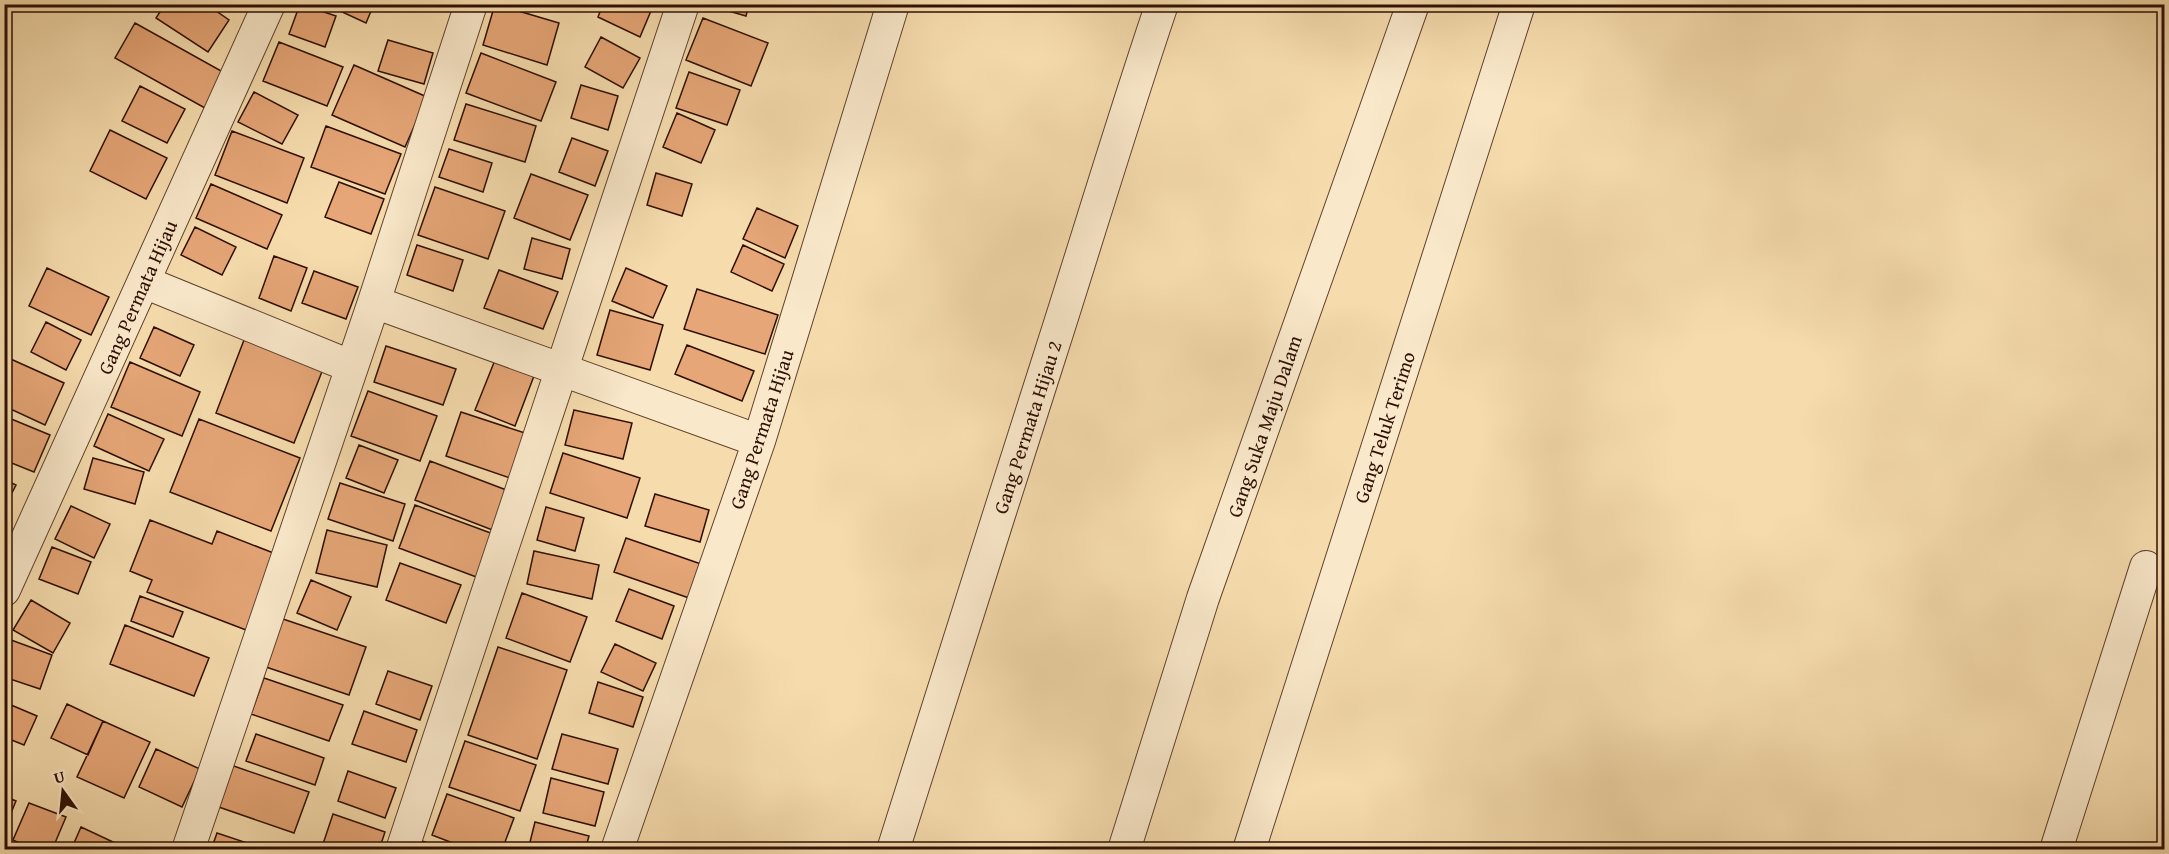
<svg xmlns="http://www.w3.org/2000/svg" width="2169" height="854" viewBox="0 0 2169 854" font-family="'Gentium Book Plus',serif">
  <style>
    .building { fill: #e6a677; stroke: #2e0f04; stroke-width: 1.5 }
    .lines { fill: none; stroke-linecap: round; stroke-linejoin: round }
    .minor-casing { stroke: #60422e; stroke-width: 34 }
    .minor { stroke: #f9e8ca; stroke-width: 32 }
    .labels { text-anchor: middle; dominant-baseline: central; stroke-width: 4.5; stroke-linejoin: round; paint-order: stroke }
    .street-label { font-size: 20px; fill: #2e0f04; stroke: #f9e8ca }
  </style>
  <rect width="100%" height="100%" fill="#f6dcad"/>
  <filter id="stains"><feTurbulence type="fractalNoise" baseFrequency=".00333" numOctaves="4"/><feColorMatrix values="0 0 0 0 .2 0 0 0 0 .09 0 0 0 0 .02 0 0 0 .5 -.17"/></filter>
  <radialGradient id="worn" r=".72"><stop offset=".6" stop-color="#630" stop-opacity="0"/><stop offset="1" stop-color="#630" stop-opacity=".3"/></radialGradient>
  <path class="building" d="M 165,4 L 206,4 L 229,20 L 208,52 L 156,18 Z
    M 300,4 L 336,16 L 325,47 L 289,34 Z
    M 325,4 L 374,4 L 366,23 Z
    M 495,4 L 559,23 L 547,65 L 483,45 Z
    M 534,4 L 553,4 L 550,11 Z
    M 603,4 L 649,4 L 653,6 L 640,37 L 598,17 Z
    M 711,4 L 749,4 L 746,16 L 711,6 Z
    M 703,18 L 768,43 L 751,86 L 686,60 Z
    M 135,23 L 232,77 L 212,112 L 115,58 Z
    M 601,37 L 640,58 L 623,88 L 585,67 Z
    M 388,40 L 433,53 L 424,84 L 378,71 Z
    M 279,42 L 343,67 L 327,106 L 263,81 Z
    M 481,53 L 556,82 L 541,121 L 466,93 Z
    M 354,65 L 427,97 L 405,147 L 332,115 Z
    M 689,72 L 740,90 L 727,125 L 676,108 Z
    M 581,85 L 618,96 L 608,130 L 571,118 Z
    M 140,86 L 185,109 L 167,143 L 122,121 Z
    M 254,92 L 298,115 L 282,144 L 238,122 Z
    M 466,104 L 536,126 L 525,162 L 454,140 Z
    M 677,113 L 715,130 L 701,163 L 663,147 Z
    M 326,126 L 401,154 L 385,194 L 311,167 Z
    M 110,130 L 167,158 L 146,199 L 90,171 Z
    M 232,131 L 304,158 L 287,203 L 215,175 Z
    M 572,138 L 608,151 L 595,186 L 559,172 Z
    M 449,149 L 492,163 L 483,192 L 439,177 Z
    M 656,173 L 692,184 L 682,216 L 647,205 Z
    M 531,174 L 588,195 L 570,240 L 514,218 Z
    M 339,182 L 384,199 L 371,234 L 325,217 Z
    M 211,184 L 282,215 L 267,249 L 196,218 Z
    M 435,187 L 505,211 L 488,259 L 418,235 Z
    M 757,208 L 798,226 L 785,258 L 743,239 Z
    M 195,227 L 236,247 L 222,275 L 181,255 Z
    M 532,238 L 570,249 L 562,279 L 524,269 Z
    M 417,245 L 463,260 L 453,291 L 407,275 Z
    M 743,245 L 784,264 L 772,291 L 731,272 Z
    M 274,256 L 307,268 L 291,311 L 259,298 Z
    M 47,268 L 109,297 L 91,335 L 29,306 Z
    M 626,268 L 667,286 L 653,318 L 612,301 Z
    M 499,270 L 558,292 L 543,329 L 484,308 Z
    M 314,271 L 358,287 L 346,319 L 302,303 Z
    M 697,289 L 778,315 L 765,354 L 684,329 Z
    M 610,310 L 663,325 L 650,370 L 597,355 Z
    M 46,322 L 81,340 L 66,370 L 31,352 Z
    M 154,327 L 194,345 L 180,376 L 140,358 Z
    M 244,340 L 323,369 L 294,443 L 216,413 Z
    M 687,345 L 754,371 L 742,401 L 675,374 Z
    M 386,346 L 456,369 L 443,405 L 374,382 Z
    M 4,356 L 64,383 L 45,425 L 4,406 Z
    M 495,360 L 534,376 L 515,426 L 475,410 Z
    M 130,362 L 200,392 L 182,436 L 111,407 Z
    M 368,391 L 437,416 L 420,461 L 351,436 Z
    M 574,410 L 632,423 L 623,459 L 565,445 Z
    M 461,412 L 528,434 L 513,479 L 446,456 Z
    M 108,414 L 164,439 L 149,471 L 94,446 Z
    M 4,416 L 50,435 L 34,472 L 4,460 Z
    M 199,419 L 300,458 L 271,531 L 170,492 Z
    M 359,445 L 398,460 L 384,493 L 346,478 Z
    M 563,453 L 640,478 L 627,518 L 550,493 Z
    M 93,458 L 144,472 L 135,504 L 84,489 Z
    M 430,461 L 509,491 L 495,531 L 415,500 Z
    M 4,479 L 16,485 L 4,508 Z
    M 340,483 L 405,504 L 393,541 L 328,519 Z
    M 655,494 L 709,510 L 700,542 L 645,526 Z
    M 415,505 L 496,535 L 479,578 L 399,548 Z
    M 71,506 L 110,524 L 94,558 L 55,539 Z
    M 546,507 L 584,518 L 575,551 L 537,540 Z
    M 150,520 L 212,544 L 217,531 L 276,554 L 246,630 L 147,592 L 152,580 L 130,571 Z
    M 327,530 L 387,545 L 377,587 L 316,573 Z
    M 626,538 L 701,564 L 689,598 L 614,572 Z
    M 52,547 L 91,562 L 78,594 L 39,579 Z
    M 534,551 L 599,565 L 592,599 L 527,584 Z
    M 400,563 L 461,585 L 446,623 L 386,600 Z
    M 311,580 L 351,597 L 337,630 L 297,613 Z
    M 629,589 L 674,606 L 662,639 L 616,621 Z
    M 522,593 L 587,617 L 570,662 L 506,638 Z
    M 140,596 L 183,612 L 173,637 L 131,621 Z
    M 31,600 L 70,623 L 53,653 L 13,630 Z
    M 280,618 L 366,647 L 349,695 L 263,666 Z
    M 125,625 L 209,658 L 194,696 L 110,664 Z
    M 11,640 L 52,655 L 40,689 L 4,677 L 4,658 Z
    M 615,644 L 656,663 L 643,691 L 601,672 Z
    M 498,647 L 567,670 L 537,759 L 468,735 Z
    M 388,671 L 432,686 L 420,720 L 376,704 Z
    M 264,678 L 343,705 L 329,741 L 251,714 Z
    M 598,682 L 643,697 L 633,727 L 589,713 Z
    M 4,702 L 37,716 L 24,745 L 4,737 Z
    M 67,704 L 103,721 L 88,755 L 51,738 Z
    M 364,711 L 417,730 L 406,762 L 352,744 Z
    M 103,721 L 150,742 L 124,798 L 77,777 Z
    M 256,734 L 324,758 L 315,785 L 246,761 Z
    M 562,734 L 618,749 L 608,784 L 552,769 Z
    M 465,741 L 536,765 L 520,811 L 449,787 Z
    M 156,749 L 200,769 L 182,807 L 139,787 Z
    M 225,763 L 309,792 L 294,833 L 210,804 Z
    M 348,771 L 396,788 L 385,818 L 338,801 Z
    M 551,778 L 604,792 L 595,826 L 543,813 Z
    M 447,794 L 514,818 L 502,850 L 471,850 L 432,835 Z
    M 4,796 L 16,801 L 4,830 Z
    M 29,803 L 66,817 L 52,850 L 34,850 L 13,840 Z
    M 333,814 L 385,832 L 379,850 L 321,850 Z
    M 535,822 L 589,836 L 585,850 L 528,850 Z
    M 81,827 L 130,850 L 71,850 Z
    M 217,833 L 262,848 L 261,850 L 211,850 Z
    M 419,840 L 449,850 L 416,850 Z"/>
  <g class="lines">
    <defs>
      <path id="minor" d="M 144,282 L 350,366
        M 374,302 L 759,441
        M 4,590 L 269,4
        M 188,850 L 374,302 L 471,4
        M 402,850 L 683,4
        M 617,850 L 759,441 L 893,4
        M 893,850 C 944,685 997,522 1049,358 C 1087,240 1122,122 1162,4
        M 1124,850 L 1203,598 L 1413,4
        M 1249,850 L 1519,4
        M 2056,850 L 2146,567"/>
    </defs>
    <use href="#minor" class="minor-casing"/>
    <use href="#minor" class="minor"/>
  </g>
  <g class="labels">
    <g class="street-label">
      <text transform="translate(137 297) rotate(-66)">Gang Permata Hijau</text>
      <text transform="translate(1264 426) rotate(-71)">Gang Suka Maju Dalam</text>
      <text transform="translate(1027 427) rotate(-72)">Gang Permata Hijau 2</text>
      <text transform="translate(1384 427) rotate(-72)">Gang Teluk Terimo</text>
      <text transform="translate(761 429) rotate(-72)">Gang Permata Hijau</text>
    </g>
  </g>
  <rect width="2169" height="854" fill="none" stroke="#f6dcad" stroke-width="24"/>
  <rect x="6" y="6" width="2157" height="842" fill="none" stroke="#2e0f04" stroke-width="3"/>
  <rect x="12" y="12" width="2145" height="830" fill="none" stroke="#2e0f04" stroke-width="1.5"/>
  <g transform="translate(63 791) rotate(345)" stroke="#f9e8ca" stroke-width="4.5" paint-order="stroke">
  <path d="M0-4.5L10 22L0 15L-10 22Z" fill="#2e0f04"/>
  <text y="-9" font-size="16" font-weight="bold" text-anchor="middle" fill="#2e0f04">U</text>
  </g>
  <rect width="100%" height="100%" filter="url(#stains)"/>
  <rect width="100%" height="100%" fill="url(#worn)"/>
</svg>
